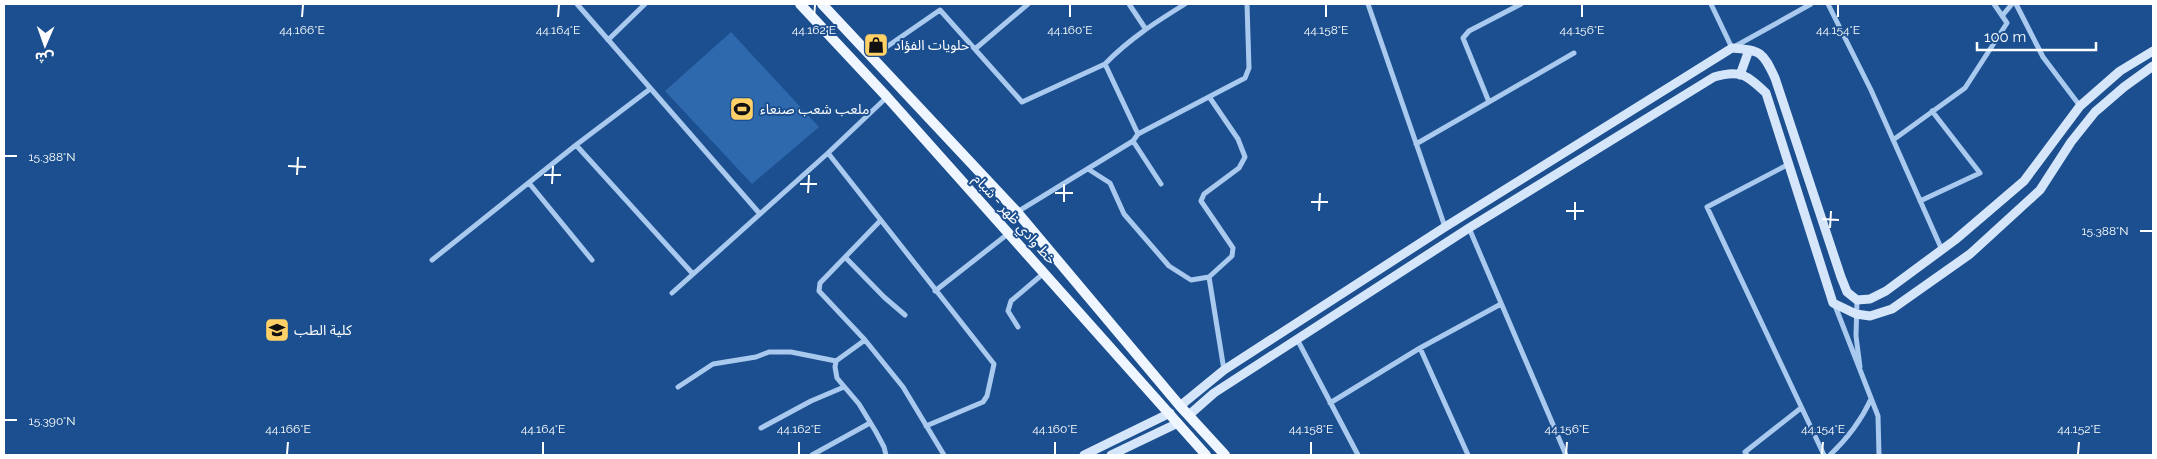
<svg xmlns="http://www.w3.org/2000/svg" width="2157" height="459" viewBox="0 0 2157 459" font-family="Raleway,'Noto Sans Arabic',sans-serif">
  <style>
    .green { fill: #2e69ad }
    .lines { fill: none; stroke-linecap: round; stroke-linejoin: round }
    .street { stroke: #a9c9ee; stroke-width: 5 }
    .secondary { stroke: #d6e6fa; stroke-width: 9 }
    .primary { stroke: #f0f6ff; stroke-width: 10 }
    .ticks { fill: none; stroke: #fff; stroke-width: 2 }
    .labels { text-anchor: middle; dominant-baseline: central; stroke-width: 4; stroke-linejoin: round; paint-order: stroke }
    .poi-label { font-size: 14px; fill: #fff; stroke: #1b4f8f; text-anchor: start }
    .street-label { font-size: 14px; fill: #fff; stroke: #1b4f8f }
    .ticks-label { font-size: 12px; text-anchor: middle; fill: #fff; stroke: #1b4f8f; stroke-width: 4; stroke-linejoin: round; paint-order: stroke }
  </style>
  <rect width="100%" height="100%" fill="#1b4f8f"/>
  <path class="green" d="M 731,32 L 819,127 L 752,184 L 665,91 Z"/>
  <g class="lines">
    <path class="street" d="M 577,4 L 760,214
      M 1129,4 L 1145,28
      M 1368,4 L 1445,227
      M 1711,4 L 1732,48 L 1811,4
      M 1828,4 L 1871,90 L 1942,250
      M 2016,4 L 2043,57 L 2080,106
      M 2002,16 L 2012,4
      M 608,40 L 645,4
      M 975,49 L 1028,4
      M 872,57 L 940,10 L 1022,102 L 1105,64
      M 1489,102 L 1463,38 L 1469,31 L 1521,4
      M 1138,134 L 1245,78 L 1249,68 L 1247,4
      M 1893,140 L 1965,88 L 2007,23 L 1994,4
      M 1133,141 L 1161,184
      M 1416,144 L 1574,53
      M 576,145 L 693,274
      M 828,153 L 994,364 L 987,396 L 983,402 L 926,426
      M 1789,164 L 1707,207 L 1824,455
      M 1088,169 L 1110,183 L 1124,214 L 1169,266 L 1191,280 L 1209,277 L 1232,256 L 1233,248 L 1201,201 L 1204,194 L 1239,168 L 1245,157 L 1238,139 L 1210,98
      M 529,183 L 592,260
      M 1920,201 L 1980,173 L 1932,111
      M 1017,212 L 1133,141 L 1138,134 L 1105,64 C 1129,39 1156,22 1185,4
      M 880,221 L 820,283 L 819,291 L 865,340 L 903,387 L 944,455
      M 1469,228 L 1566,455
      M 845,257 L 884,297 L 905,315
      M 432,260 L 576,145 L 650,89
      M 1209,277 L 1224,370
      M 935,291 L 1009,233
      M 672,293 L 828,153 L 887,97
      M 1857,300 L 1856,336 L 1860,367
      M 1834,303 L 1878,416 L 1879,455
      M 1018,327 L 1008,311 L 1011,301 L 1044,273
      M 1297,339 L 1358,455
      M 865,340 L 836,361 L 835,367 L 837,378 L 859,404 L 876,432 L 884,447 L 886,455
      M 1420,348 L 1468,455
      M 678,387 L 713,364 L 756,357 L 769,352 L 791,352 L 836,361
      M 1330,403 L 1420,348 L 1501,304
      M 761,428 L 811,401 L 844,387
      M 812,455 L 870,423
      M 1747,455 L 1745,452 L 1801,408
      M 1830,455 C 1848,438 1861,421 1871,399"/>
    <path class="secondary" d="M 1740,75 L 1749,50
      M 1180,406 L 1224,370 L 1445,227 L 1732,48 C 1761,50 1763,52 1775,78 L 1841,277 L 1847,292 L 1857,300 L 1870,299 L 1886,291 L 1955,240 L 2024,181 L 2080,106 L 2120,71 L 2153,51
      M 1189,415 L 1214,393 L 1469,228 L 1714,77 C 1740,69 1747,75 1766,93 L 1833,303 L 1856,314 L 1870,316 L 1892,309 L 1970,254 L 2040,190 L 2071,142 L 2095,112 L 2124,87 L 2153,66
      M 1084,455 L 1170,413
      M 1111,455 L 1178,423"/>
    <path class="primary" d="M 800,4 L 887,97 L 1206,455
      M 822,4 L 1017,212 L 1180,406 L 1225,455"/>
  </g>
  <path class="ticks" d="M 302,17 L 303,5M 558,17 L 559,5M 814,17 L 815,5M 1070,17 L 1070,5M 1326,17 L 1326,5M 1582,17 L 1582,5M 1838,17 L 1838,5M 5,156 L 17,156M 288,166 L 306,167M 297,175 L 298,157M 544,175 L 561,175M 552,184 L 553,166M 800,184 L 817,184M 808,193 L 809,175M 1055,193 L 1073,193M 1064,202 L 1064,184M 1311,202 L 1328,202M 1319,211 L 1320,193M 1566,211 L 1584,211M 1822,219 L 1839,220M 1575,220 L 1575,202M 1830,228 L 1831,211M 2140,231 L 2152,231M 5,420 L 17,420M 287,454 L 288,442M 543,454 L 543,442M 799,454 L 799,442M 1055,454 L 1055,442M 1311,454 L 1311,442M 1566,454 L 1567,442M 1822,454 L 1823,442M 2078,454 L 2079,442"/>
  <defs>
    <symbol id="shop-square" viewBox="-11 -11 22 22"><rect x="-9" y="-9" width="18" height="18" rx="4" fill="#ffd166" stroke="#1b4f8f"/><path d="M-5-2.5h2.3a2.7 3.5 0 0 1 5.4 0H5L5.5 6h-11ZM-1.5-2.5h3a1.5 2.3 0 0 0-3 0Z" fill="#111"/></symbol>
    <symbol id="stadium-square" viewBox="-11 -11 22 22"><rect x="-9" y="-9" width="18" height="18" rx="4" fill="#ffd166" stroke="#1b4f8f"/><path d="M0-5a6.5 5 0 1 0 0 10a6.5 5 0 1 0 0-10ZM-3.5-1.8h7v3.6h-7Z" fill="#111"/></symbol>
    <symbol id="university-square" viewBox="-11 -11 22 22"><rect x="-9" y="-9" width="18" height="18" rx="4" fill="#ffd166" stroke="#1b4f8f"/><path d="M0-5L7-2L0 1L-7-2ZM-4 1L0 2.5L4 1V4Q0 6-4 4Z" fill="#111"/></symbol>
  </defs>
  <g fill-rule="evenodd">
    <use href="#shop-square" x="862" y="31" width="28" height="28"/>
    <use href="#stadium-square" x="728" y="95" width="28" height="28"/>
    <use href="#university-square" x="263" y="316" width="28" height="28"/>
  </g>
  <g class="labels">
    <g class="poi-label">
      <text x="894" y="45">حلويات الفؤاد</text>
      <text x="760" y="109">ملعب شعب صنعاء</text>
      <text x="294" y="330">كلية الطب</text>
    </g>
    <g class="street-label">
      <text transform="translate(1015 219) rotate(48)">خط وادي ظهر - شبام</text>
    </g>
  </g>
  <g class="ticks-label">
    <text x="302" y="34">44.166°E</text>
    <text x="558" y="34">44.164°E</text>
    <text x="814" y="34">44.162°E</text>
    <text x="1070" y="34">44.160°E</text>
    <text x="1326" y="34">44.158°E</text>
    <text x="1582" y="34">44.156°E</text>
    <text x="1838" y="34">44.154°E</text>
    <text x="52" y="161">15.388°N</text>
    <text x="2105" y="235">15.388°N</text>
    <text x="52" y="425">15.390°N</text>
    <text x="288" y="433">44.166°E</text>
    <text x="543" y="433">44.164°E</text>
    <text x="799" y="433">44.162°E</text>
    <text x="1055" y="433">44.160°E</text>
    <text x="1311" y="433">44.158°E</text>
    <text x="1567" y="433">44.156°E</text>
    <text x="1823" y="433">44.154°E</text>
    <text x="2079" y="433">44.152°E</text>
  </g>
  <rect width="2157" height="459" fill="none" stroke="#ffffff" stroke-width="10"/>
  <g transform="translate(45 45) rotate(182)" stroke="#1b4f8f" stroke-width="4" paint-order="stroke">
  <path d="M0-4L9 19L0 12L-9 19Z" fill="#ffffff"/>
  <text y="-8" font-size="14" font-weight="bold" text-anchor="middle" fill="#ffffff">ش</text>
  </g>
  <path d="M1977 42v8h119v-8" fill="none" stroke="#ffffff" stroke-width="2.5"/>
  <text x="1984" y="42" font-size="15" fill="#ffffff" stroke="#1b4f8f" stroke-width="4" paint-order="stroke">100 m</text>
</svg>
